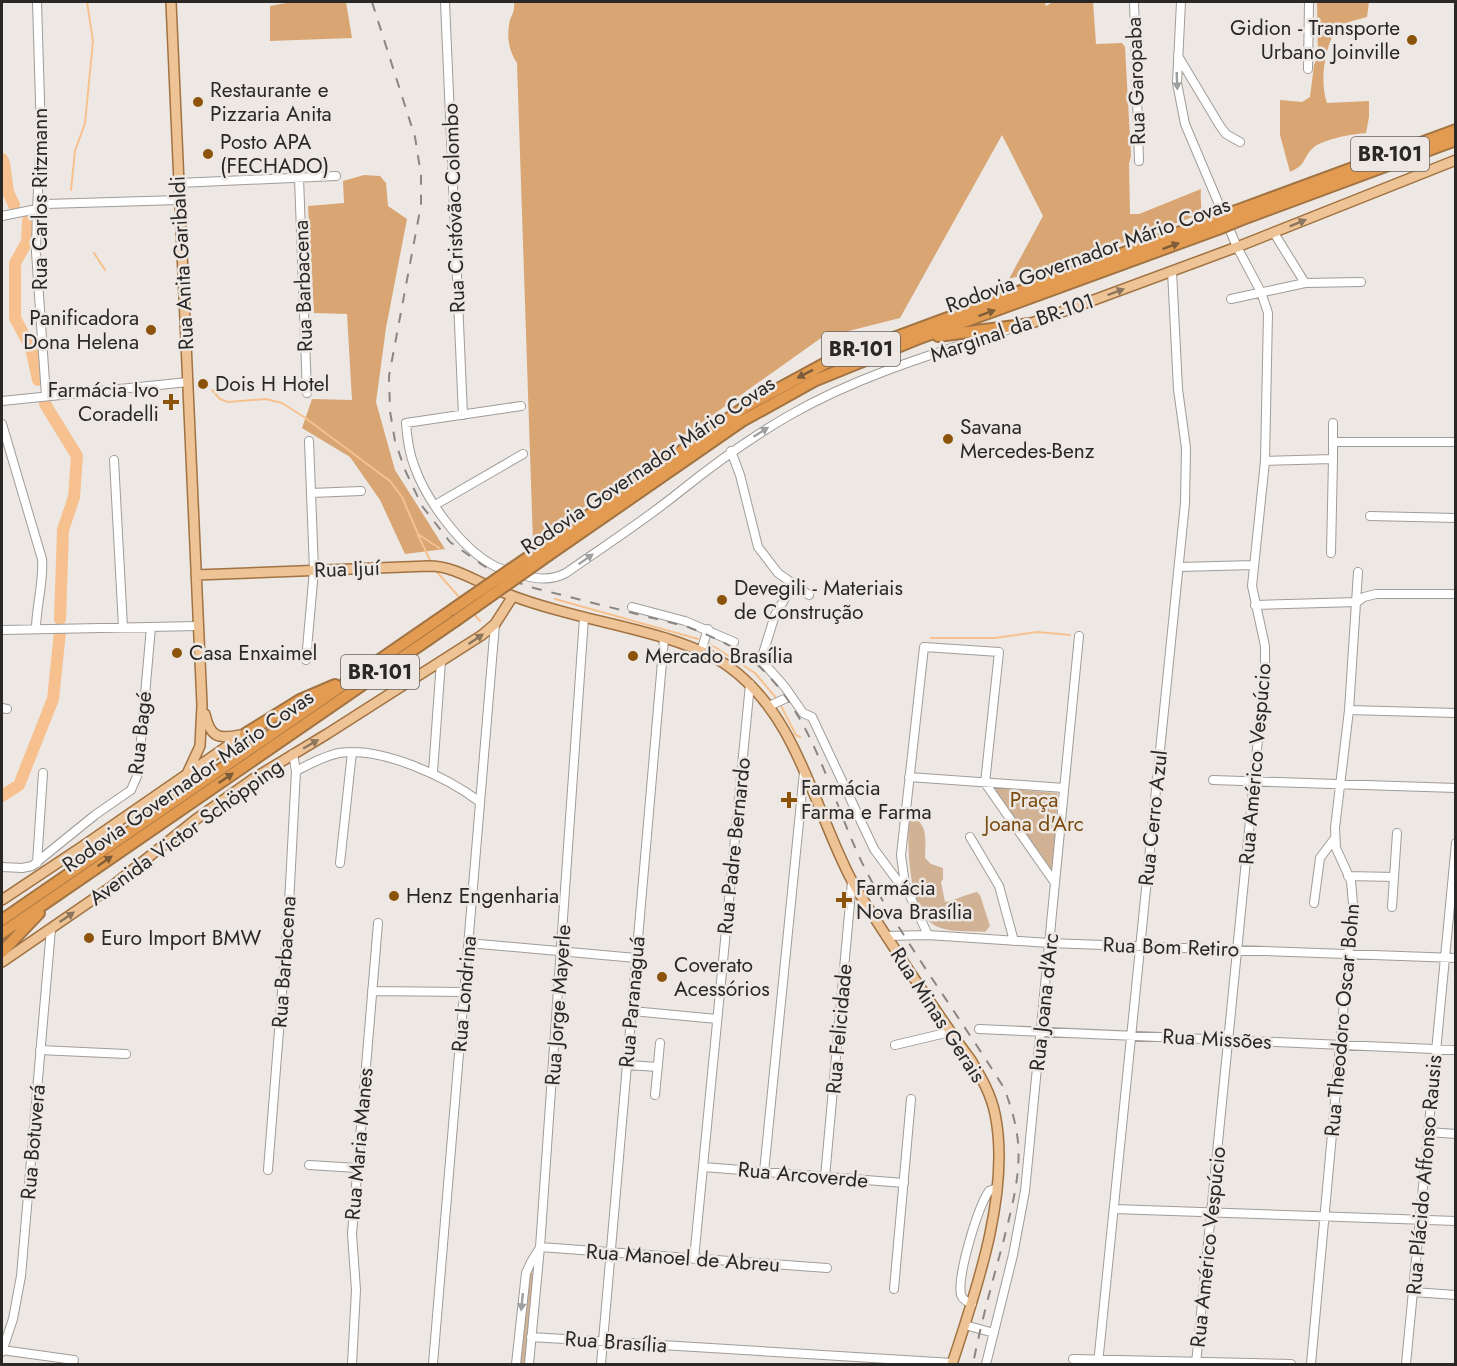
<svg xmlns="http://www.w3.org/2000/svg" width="1457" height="1366" viewBox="0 0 1457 1366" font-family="Jost,sans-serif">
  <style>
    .green { fill: #d2b294 }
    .forest { fill: #d8a573 }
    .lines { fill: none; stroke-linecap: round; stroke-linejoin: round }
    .stream { stroke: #f6c18f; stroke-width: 2 }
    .river { stroke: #f6c18f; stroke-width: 12 }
    .minor-casing { stroke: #a09c98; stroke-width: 10 }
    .major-casing { stroke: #a27342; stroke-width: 12 }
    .highway-casing { stroke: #a27342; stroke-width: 14 }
    .minor { stroke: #fff; stroke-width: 8 }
    .major { stroke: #eec396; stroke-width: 9 }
    .highway { stroke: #e29b50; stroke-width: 10 }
    .rail { stroke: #8a8684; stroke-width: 2; stroke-dasharray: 10 10; stroke-linecap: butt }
    .highway-bridge-casing { stroke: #a27342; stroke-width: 14; stroke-linecap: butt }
    .highway-bridge { stroke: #e29b50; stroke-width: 10 }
    .oneway { fill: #9f9e9e }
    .oneway2 { fill: #8c765e }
    .oneway3 { fill: #7d5c39 }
    .poi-dot { fill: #8c540a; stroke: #ede8e4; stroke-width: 2 }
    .labels { text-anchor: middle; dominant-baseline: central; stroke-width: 5; stroke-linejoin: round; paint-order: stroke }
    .shield { fill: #ede8e4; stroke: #646260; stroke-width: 1.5 }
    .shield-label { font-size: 20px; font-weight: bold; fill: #2a2827 }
    .poi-label { font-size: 21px; fill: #2a2827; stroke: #ede8e4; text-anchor: start }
    .street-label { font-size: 21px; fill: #2a2827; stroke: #ede8e4 }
    .park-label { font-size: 21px; fill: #7a4a0e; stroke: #ede8e4 }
  </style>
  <rect width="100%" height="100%" fill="#ede8e4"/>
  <path class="green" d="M 997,788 L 1057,793 L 1058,796 L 1052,874 L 994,793 Z
    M 913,817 C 929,825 925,844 925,858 L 931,864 L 943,868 L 943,879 L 941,882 L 945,902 C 956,900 966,894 977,892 L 980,895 L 990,926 L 985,932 C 970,931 947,933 934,925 C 908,910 907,844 909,818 Z
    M 530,1272 L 534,1274 L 525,1364 L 520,1364 Z"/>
  <path class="forest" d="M 291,2 L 346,2 L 352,38 L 270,41 L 270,6 Z
    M 514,2 L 1045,2 L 1046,6 L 1053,2 L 1093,2 L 1096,44 L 1122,43 L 1125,47 L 1131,156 L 1129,164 L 1130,214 L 1139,214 L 1201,189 C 1200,198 1202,205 1201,214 L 1113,246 L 1009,279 L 1043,216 L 1002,135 L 900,318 L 821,338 L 533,543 L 517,63 C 509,51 507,39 509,25 C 510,15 515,15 514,2 Z
    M 1317,2 L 1369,2 L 1367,17 L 1338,25 C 1325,46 1319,80 1327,103 L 1369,101 L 1369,117 L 1366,133 C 1353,134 1323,139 1313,148 C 1302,158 1308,164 1290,172 L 1280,135 L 1280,100 L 1302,102 L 1310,97 L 1314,65 L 1318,56 Z
    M 364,175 L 380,176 L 386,183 L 388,206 L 407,219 L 386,328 L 376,402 L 395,470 L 445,549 L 405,554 L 380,500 L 350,457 L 302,428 L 312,399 L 352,400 L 347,314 L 314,313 L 308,206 L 344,203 L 343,181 Z"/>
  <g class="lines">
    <path class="stream" d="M 71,190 L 75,151 L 85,123 L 93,41 L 87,2
      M 94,253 L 105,270
      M 212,390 L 220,399 L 228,402 L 266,399 L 282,403 L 304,417 L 390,481 L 402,497 L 418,534 L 439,548
      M 418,535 L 431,562
      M 436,571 L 460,598
      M 555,599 L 698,639
      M 472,612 L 480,621
      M 931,638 L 995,638 L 1037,632 L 1070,635
      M 710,644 L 755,673 L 777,699
      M 780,704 L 796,735 L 800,737"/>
    <path class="river" d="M 2,159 L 4,163 L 8,192 L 14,205
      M 28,221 L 27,242 L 15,263 L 15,318 L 31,348 L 38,380
      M 45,404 L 77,456 L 74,497 L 63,530 L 60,619
      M 2,796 L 19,785 L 53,699 L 60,632"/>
    <defs>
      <path id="minor" d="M 37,2 L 41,134 L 37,209 L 36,252 L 46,396
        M 445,2 L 463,415
        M 1134,2 L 1139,161
        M 1181,2 L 1177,83 L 1185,124 L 1237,247 L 1261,292 L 1268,313 L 1265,461 L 1252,586 L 1265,646 L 1265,669 L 1196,1364
        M 1178,56 L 1220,126 L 1226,134 L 1240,142
        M 1308,69 L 1309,2
        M 299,178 L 307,393
        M 179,183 L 336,176
        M 2,216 L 37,209 L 46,204 L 179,200
        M 1274,233 L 1305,283
        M 1231,299 L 1305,283 L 1361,282
        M 2,401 L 188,382
        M 521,406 L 406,423 C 407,438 409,453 415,468 C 427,501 461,547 491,564 C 501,570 511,572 521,575 C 537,579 551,581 566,573 C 603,547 642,522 678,493 C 714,464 750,438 790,415 C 858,376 933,354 1007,330
        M 2,424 L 42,559 C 44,582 36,606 36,629
        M 1333,442 L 1333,423
        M 731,451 L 740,475 L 758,547 L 778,573 L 809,595
        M 1333,459 L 1333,442 L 1456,442
        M 114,460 L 123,627
        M 1265,461 L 1333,459 L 1331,553
        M 311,493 L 361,491
        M 435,505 L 523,454
        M 1370,516 L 1456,518
        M 1179,567 L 1254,565
        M 793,585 L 775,615 L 761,660 L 785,687 L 803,713 L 812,717 L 874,849 L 905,891
        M 1357,602 L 1364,597 L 1376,594 L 1456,594
        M 1255,605 L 1357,602
        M 632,607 L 685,621 L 734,642
        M 2,630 L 198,626
        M 701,651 L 708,629
        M 306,660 L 314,570 L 309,441
        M 769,706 L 791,696
        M 2,708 L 7,709
        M 1349,710 L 1456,713
        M 296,771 C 310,764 324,756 339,753 C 381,746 447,777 480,802
        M 433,772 L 441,661
        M 909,777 L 1064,788
        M 1213,780 L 1456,788
        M 970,837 L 999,886 L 1014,941
        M 37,863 L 43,773
        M 340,863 L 352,752
        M 2,867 L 22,868 L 32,866 L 95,815 L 131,790 L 138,774 L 151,627
        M 1348,876 L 1394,877
        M 1314,903 L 1320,858 L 1335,838
        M 1392,907 L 1397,833
        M 928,935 L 905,885 L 901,855 L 924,647 L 999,652 L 985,783 L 1055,883
        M 886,936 L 928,935 L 1049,943 L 1456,958
        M 468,943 L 636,958
        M 372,991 L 464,992
        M 632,1011 L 717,1019
        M 979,1029 L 1456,1050
        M 895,1045 L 950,1032
        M 40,1050 L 126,1054
        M 627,1065 L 658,1067
        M 655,1095 L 660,1043
        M 1428,1132 L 1456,1134
        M 309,1165 L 357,1168
        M 703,1167 L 904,1183
        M 268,1170 L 289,904 L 296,771 L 293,754
        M 764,1172 L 804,772
        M 825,1177 L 852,881
        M 1114,1209 L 1456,1221
        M 540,1247 L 827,1268
        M 694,1259 L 750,684
        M 894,1289 L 911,1099
        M 1413,1292 L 1456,1295
        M 972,1304 C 967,1302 963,1300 961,1295 C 957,1275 978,1207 989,1191 L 997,1188
        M 965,1325 L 994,1333
        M 531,1337 L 953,1363
        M 2,1350 L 74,1360
        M 2,1352 L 13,1319 L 21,1276 L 51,929
        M 1073,1359 L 1291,1364
        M 352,1364 L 356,1290 L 352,1234 L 378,923
        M 433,1364 L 495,624
        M 516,1364 L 526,1273 L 531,1262 L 539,1249
        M 529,1364 L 540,1247 L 584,618
        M 601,1364 L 664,639
        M 986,1364 L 1013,1255 L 1025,1191 L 1079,636
        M 1098,1364 L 1185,503 L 1186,448 L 1178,389 L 1172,271
        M 1311,1364 L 1353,904 L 1351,881 L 1336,848 L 1335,828 L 1349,710 L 1358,572
        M 1406,1364 L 1456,843"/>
      <path id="major" d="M 171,2 L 202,705 L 200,746 L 187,774
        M 1029,324 L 1237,247 L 1456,160
        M 196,575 L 429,566 C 452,566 472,579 493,588 C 513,597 535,604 557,610 C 608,625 685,636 728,666 C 798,716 813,807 851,879 C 867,908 886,935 904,963 C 926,996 947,1028 971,1060 C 981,1077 991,1094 995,1114 C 1011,1191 976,1291 952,1364
        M 205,714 C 210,736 217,740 240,735
        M 2,900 L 83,846 L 245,734
        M 2,962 L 111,887 L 195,820 L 256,777 L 327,734 L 482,635 L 495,624 L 513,596"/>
      <path id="highway" d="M 1236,211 L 1456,130
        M 1240,220 L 1456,140
        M 938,336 L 1029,324
        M 543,547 L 745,407 L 826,363 L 1213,220
        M 550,554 L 742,421 L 816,380 L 917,339 L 1218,229
        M 245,734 L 300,700 L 335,685
        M 2,920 L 452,610
        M 2,933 L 455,621
        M 2,952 L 39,913"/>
    </defs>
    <use href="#minor" class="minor-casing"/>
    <use href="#major" class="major-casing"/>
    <use href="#highway" class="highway-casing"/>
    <use href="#minor" class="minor"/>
    <use href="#major" class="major"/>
    <use href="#highway" class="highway"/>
    <path class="rail" d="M 372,2 L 415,137 L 421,175 L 421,205 L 389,376 L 390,411 L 395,441 L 405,470 L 422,506 L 450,542 L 484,566 L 507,579 L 534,588 L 688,627 C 714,637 742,650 762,669 C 821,727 833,812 872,882 C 912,953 961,1019 1004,1088 C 1011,1106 1016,1123 1018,1142 C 1021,1177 1011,1210 1003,1243 C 992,1283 981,1323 973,1364"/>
    <defs>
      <path id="highway-bridge" d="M 1213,220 L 1236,211
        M 1218,229 L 1240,220
        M 452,610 L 543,547
        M 455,621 L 550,554"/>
    </defs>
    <use href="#highway-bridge" class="highway-bridge-casing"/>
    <use href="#highway-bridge" class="highway-bridge"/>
  </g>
  <defs><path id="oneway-solid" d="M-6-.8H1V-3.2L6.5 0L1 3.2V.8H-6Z" transform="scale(1.5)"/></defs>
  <g class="oneway">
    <use href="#oneway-solid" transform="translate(1177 81) rotate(88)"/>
    <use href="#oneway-solid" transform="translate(761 432) rotate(-32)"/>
    <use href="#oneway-solid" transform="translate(586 559) rotate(-35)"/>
    <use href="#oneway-solid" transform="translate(522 1302) rotate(96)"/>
  </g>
  <g class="oneway2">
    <use href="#oneway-solid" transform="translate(1298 223) rotate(-22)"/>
    <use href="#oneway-solid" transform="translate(1116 292) rotate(-21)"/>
    <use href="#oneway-solid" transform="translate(476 639) rotate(-34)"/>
    <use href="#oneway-solid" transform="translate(311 744) rotate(-30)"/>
    <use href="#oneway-solid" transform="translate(67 917) rotate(-34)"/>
  </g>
  <g class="oneway3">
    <use href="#oneway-solid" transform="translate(1171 246) rotate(-20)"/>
    <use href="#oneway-solid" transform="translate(987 313) rotate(-20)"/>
    <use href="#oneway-solid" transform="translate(805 374) rotate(153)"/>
    <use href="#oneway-solid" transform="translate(226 778) rotate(-34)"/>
    <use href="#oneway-solid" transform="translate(105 861) rotate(-35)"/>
  </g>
  <g class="poi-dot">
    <circle cx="1412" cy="40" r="6"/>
    <circle cx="198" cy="102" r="6"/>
    <circle cx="208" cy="154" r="6"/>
    <circle cx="151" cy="330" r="6"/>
    <circle cx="203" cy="384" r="6"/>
    <path d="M168 393h6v6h6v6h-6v6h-6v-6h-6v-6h6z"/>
    <circle cx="948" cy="439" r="6"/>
    <circle cx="722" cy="600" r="6"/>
    <circle cx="177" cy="653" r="6"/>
    <circle cx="633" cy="656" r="6"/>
    <path d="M786 791h6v6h6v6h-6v6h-6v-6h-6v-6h6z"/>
    <circle cx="394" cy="896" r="6"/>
    <path d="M841 891h6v6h6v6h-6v6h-6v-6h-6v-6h6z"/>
    <circle cx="89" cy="938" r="6"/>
    <circle cx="662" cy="977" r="6"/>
  </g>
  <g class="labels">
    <g class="shield">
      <rect x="1351" y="137" width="78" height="34" rx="4.5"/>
      <rect x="822" y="332" width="78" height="34" rx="4.5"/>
      <rect x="341" y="655" width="78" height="34" rx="4.5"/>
    </g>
    <g class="shield-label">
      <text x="1390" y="154">BR-101</text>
      <text x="861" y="349">BR-101</text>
      <text x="380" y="672">BR-101</text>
    </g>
    <g class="poi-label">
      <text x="1400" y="28" text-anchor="end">Gidion - Transporte<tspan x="1400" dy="24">Urbano Joinville</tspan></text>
      <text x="210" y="90">Restaurante e<tspan x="210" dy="24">Pizzaria Anita</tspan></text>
      <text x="220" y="142">Posto APA<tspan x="220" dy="24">(FECHADO)</tspan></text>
      <text x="139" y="318" text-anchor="end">Panificadora<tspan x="139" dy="24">Dona Helena</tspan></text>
      <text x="215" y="384">Dois H Hotel</text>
      <text x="159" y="390" text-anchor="end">Farmácia Ivo<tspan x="159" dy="24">Coradelli</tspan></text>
      <text x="960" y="427">Savana<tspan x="960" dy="24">Mercedes-Benz</tspan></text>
      <text x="734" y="588">Devegili - Materiais<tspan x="734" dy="24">de Construção</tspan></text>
      <text x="189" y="653">Casa Enxaimel</text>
      <text x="645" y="656">Mercado Brasília</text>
      <text x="801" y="788">Farmácia<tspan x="801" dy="24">Farma e Farma</tspan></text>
      <text x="856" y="888">Farmácia<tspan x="856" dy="24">Nova Brasília</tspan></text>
      <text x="406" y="896">Henz Engenharia</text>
      <text x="101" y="938">Euro Import BMW</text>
      <text x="674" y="965">Coverato<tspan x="674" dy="24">Acessórios</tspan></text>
    </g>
    <g class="street-label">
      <text transform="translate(1136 81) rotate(-92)">Rua Garopaba</text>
      <text transform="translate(40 199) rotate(-90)">Rua Carlos Ritzmann</text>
      <text transform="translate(454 208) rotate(-92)">Rua Cristóvão Colombo</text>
      <text transform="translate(1088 255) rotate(-20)">Rodovia Governador Mário Covas</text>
      <text transform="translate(182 263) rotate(-93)">Rua Anita Garibaldi</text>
      <text transform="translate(303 286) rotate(-92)">Rua Barbacena</text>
      <text transform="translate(1012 328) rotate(-19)">Marginal da BR-101</text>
      <text transform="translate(648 465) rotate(-34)">Rodovia Governador Mário Covas</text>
      <text transform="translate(347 569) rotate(-2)">Rua Ijuí</text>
      <text transform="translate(140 733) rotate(-84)">Rua Bagé</text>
      <text transform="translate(1255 764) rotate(-85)">Rua Américo Vespúcio</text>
      <text transform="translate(188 781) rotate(-35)">Rodovia Governador Mário Covas</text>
      <text transform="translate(1153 818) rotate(-84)">Rua Cerro Azul</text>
      <text transform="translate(186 832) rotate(-36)">Avenida Victor Schöpping</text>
      <text transform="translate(734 846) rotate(-84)">Rua Padre Bernardo</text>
      <text transform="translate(1171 947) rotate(2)">Rua Bom Retiro</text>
      <text transform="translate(284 962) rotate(-86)">Rua Barbacena</text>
      <text transform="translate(464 994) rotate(-85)">Rua Londrina</text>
      <text transform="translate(632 1002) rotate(-85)">Rua Paranaguá</text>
      <text transform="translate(1044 1002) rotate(-84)">Rua Joana d'Arc</text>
      <text transform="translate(558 1005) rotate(-86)">Rua Jorge Mayerle</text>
      <text transform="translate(938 1015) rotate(57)">Rua Minas Gerais</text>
      <text transform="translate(1342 1020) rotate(-85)">Rua Theodoro Oscar Bohn</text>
      <text transform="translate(839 1029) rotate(-85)">Rua Felicidade</text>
      <text transform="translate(1217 1039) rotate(3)">Rua Missões</text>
      <text transform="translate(33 1142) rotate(-85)">Rua Botuverá</text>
      <text transform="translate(359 1144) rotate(-85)">Rua Maria Manes</text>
      <text transform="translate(803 1175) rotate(5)">Rua Arcoverde</text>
      <text transform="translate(1424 1175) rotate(-85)">Rua Plácido Affonso Rausis</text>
      <text transform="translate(1208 1247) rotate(-84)">Rua Américo Vespúcio</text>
      <text transform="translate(683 1258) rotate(4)">Rua Manoel de Abreu</text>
      <text transform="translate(616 1342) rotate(4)">Rua Brasília</text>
    </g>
    <g class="park-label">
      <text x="1034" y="800">Praça<tspan x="1034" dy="24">Joana d'Arc</tspan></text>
    </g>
  </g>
  <rect width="1457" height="1366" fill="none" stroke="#2a2827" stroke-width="6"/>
</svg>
